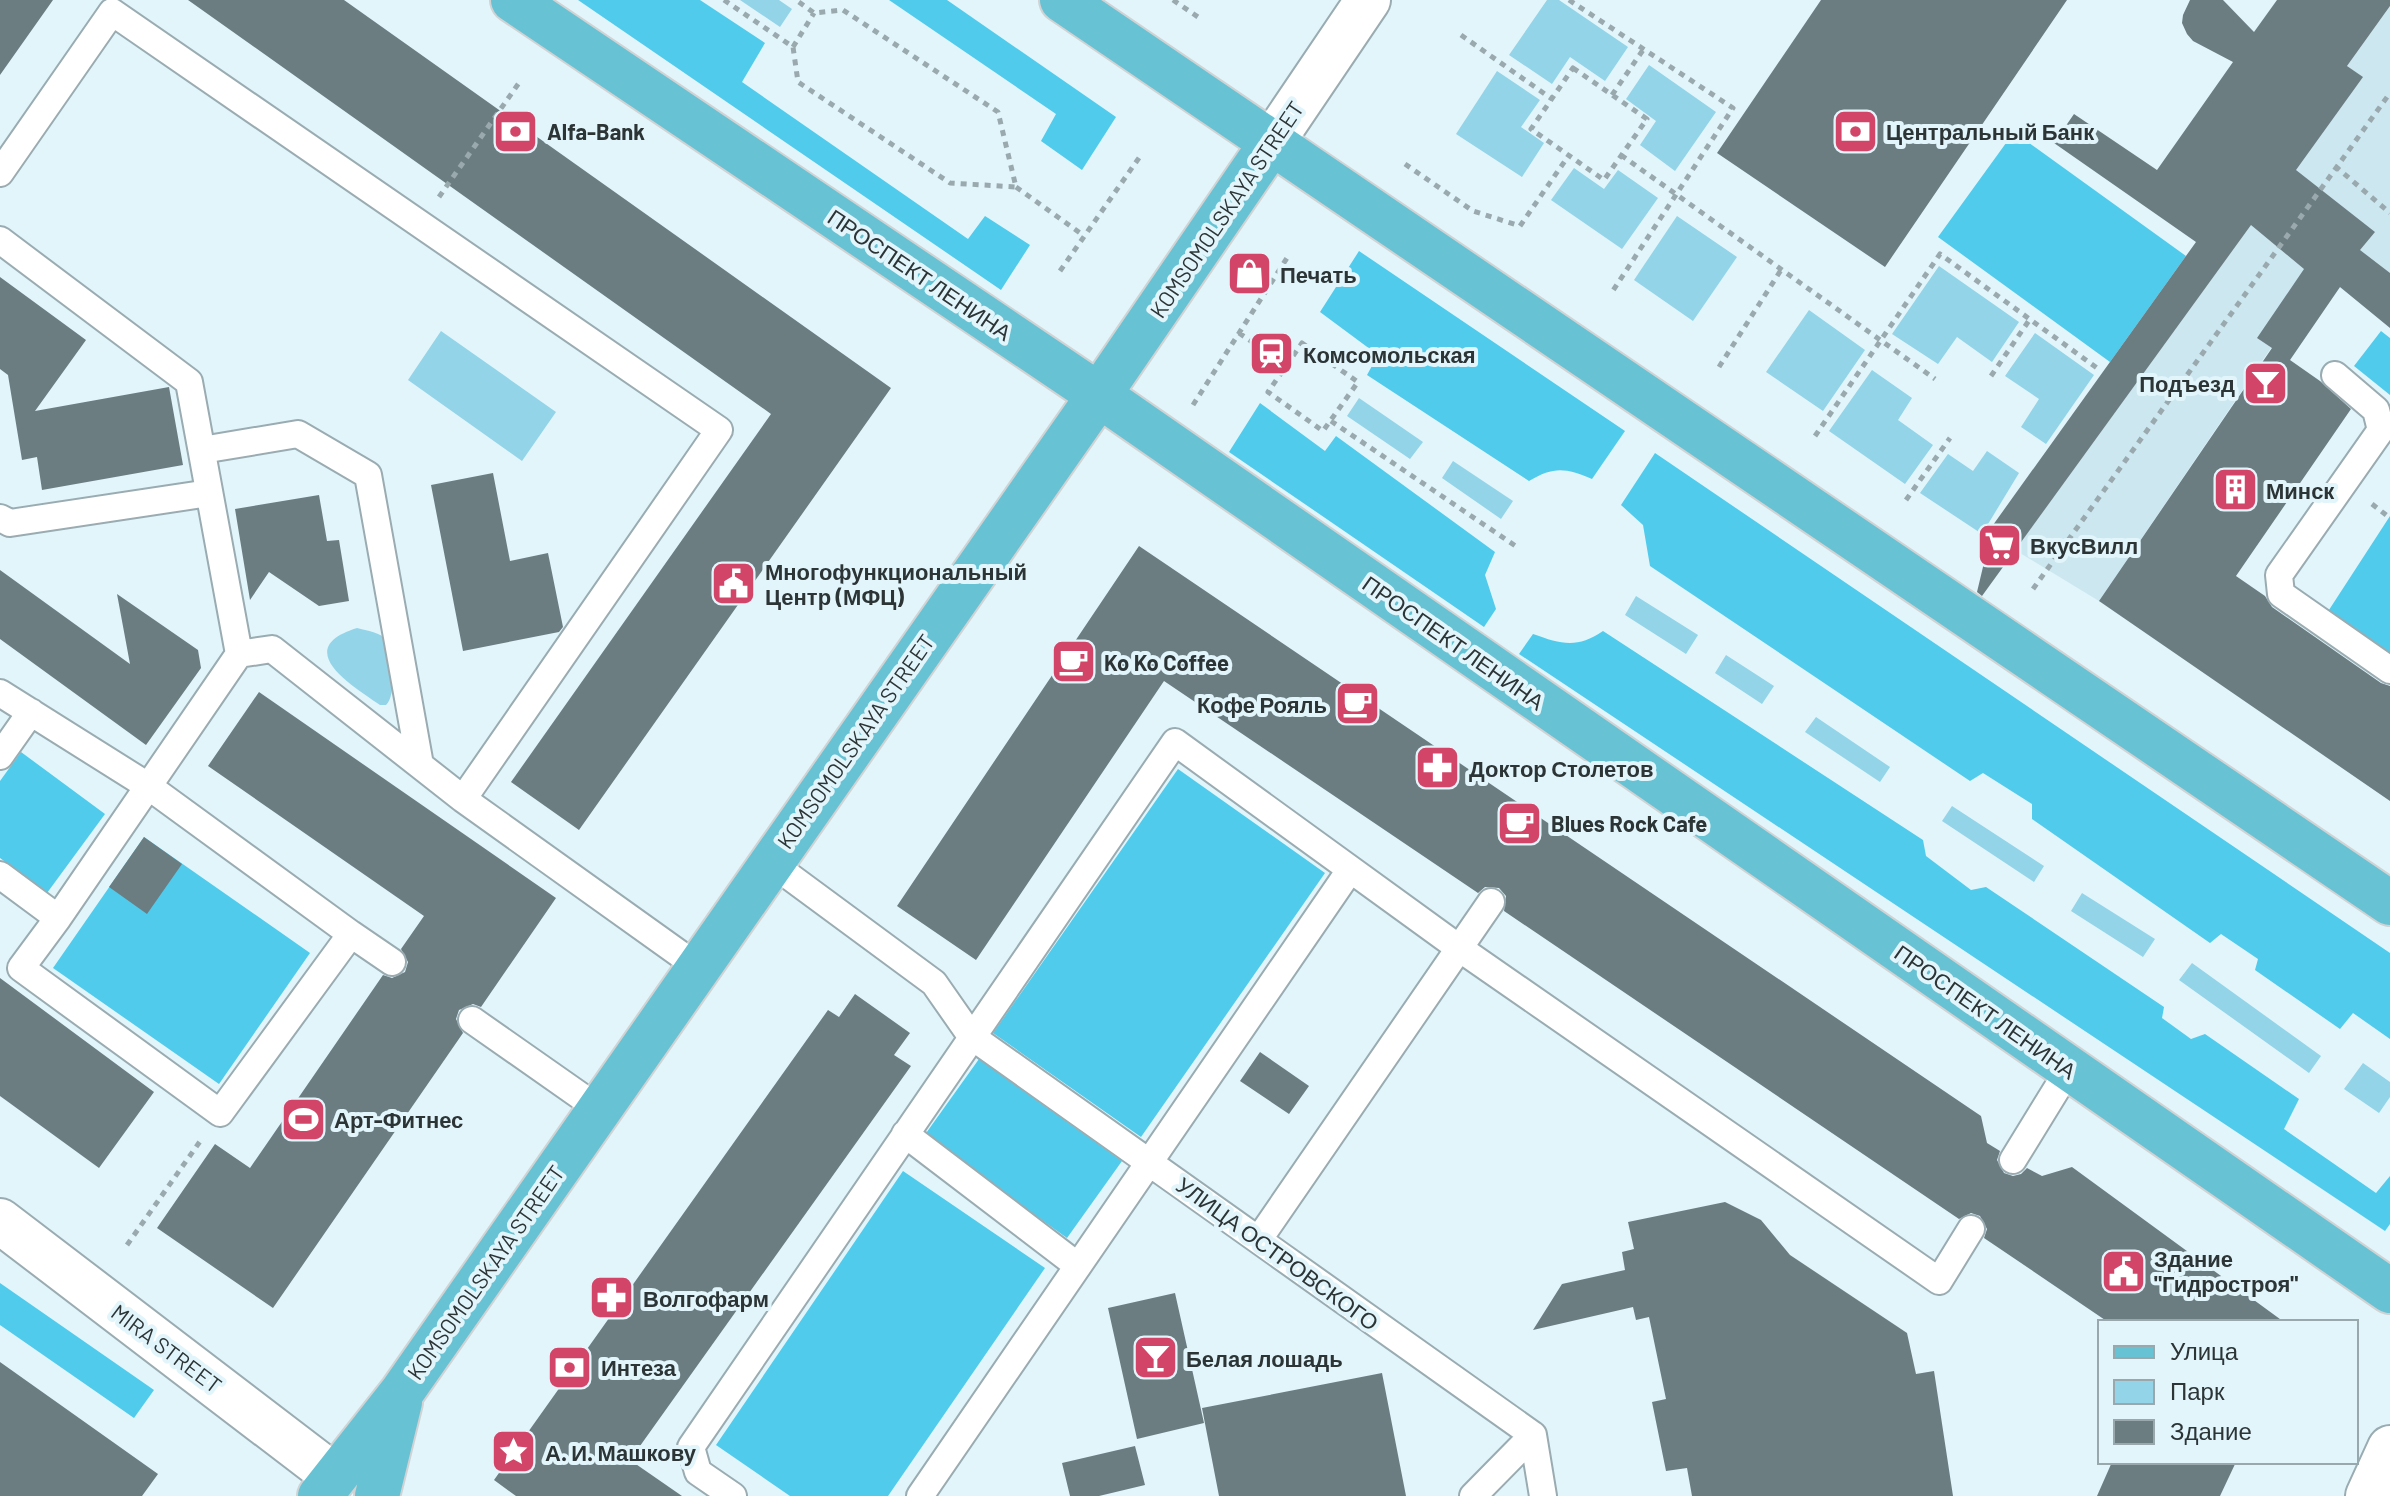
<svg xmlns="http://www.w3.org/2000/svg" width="2390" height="1496" viewBox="0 0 2390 1496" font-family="Barlow,sans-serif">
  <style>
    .built { fill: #cce7f0 }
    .green { fill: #93d4e8 }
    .forest { fill: #50cbec }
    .building { fill: #6c7d82 }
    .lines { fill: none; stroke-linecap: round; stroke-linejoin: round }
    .lane-casing { stroke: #9aacb1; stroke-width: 30 }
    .secondary-casing { stroke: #9aacb1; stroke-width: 48 }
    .primary-casing { stroke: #d1d2d3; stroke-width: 48 }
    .path { stroke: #9aa9ae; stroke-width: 5; stroke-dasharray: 6 6; stroke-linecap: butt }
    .lane { stroke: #fff; stroke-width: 26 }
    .secondary { stroke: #fff; stroke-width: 44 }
    .primary { stroke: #67c2d4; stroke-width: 44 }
    .labels { text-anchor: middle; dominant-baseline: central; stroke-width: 8; stroke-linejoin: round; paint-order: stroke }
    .poi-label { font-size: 22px; font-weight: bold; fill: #2c3436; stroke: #e1f5fb; text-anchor: start }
    .street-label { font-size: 22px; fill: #2c3436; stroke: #e1f5fb }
  </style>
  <rect width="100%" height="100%" fill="#e1f5fb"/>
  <path class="built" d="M 2390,6 L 2390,327 L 2340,287 L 2290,360 L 2271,348 L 2099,601 L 2015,550 L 2303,152 L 2362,77 L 2347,66 Z"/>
  <path class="green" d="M 740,0 L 779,0 L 792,9 L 780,27 Z
    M 1547,0 L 1559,0 L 1628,47 L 1605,81 L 1570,57 L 1552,84 L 1509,55 Z
    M 1649,65 L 1716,112 L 1675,171 L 1640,145 L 1656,121 L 1626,99 Z
    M 1497,71 L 1540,100 L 1521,127 L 1544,143 L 1522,177 L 1456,134 Z
    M 1574,168 L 1604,189 L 1618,170 L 1658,198 L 1622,249 L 1551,200 Z
    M 1677,216 L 1737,257 L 1693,321 L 1634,280 Z
    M 1939,266 L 2019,322 L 1992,362 L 1957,337 L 1938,364 L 1892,334 Z
    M 1809,310 L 1865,350 L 1823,411 L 1766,372 Z
    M 441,331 L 556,412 L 522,461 L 408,380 Z
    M 2035,333 L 2094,375 L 2046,444 L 2021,427 L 2039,399 L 2005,376 Z
    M 1872,370 L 1912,398 L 1898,420 L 1933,445 L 1905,484 L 1829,431 Z
    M 1359,398 L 1423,442 L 1410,459 L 1347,416 Z
    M 1987,451 L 2019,473 L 1982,534 L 1920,493 L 1948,454 L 1973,471 Z
    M 1453,461 L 1513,501 L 1501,519 L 1442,478 Z
    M 1636,596 L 1698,635 L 1686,654 L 1625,615 Z
    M 357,628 C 367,631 381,632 387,641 C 395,653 396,696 386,705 L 380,705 C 353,686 290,649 357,628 Z
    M 1726,655 L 1774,686 L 1762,704 L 1715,673 Z
    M 1816,717 L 1890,767 L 1880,782 L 1805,732 Z
    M 1952,806 L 2044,866 L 2034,882 L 1942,821 Z
    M 2082,893 L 2155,939 L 2143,957 L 2071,911 Z
    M 2192,963 L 2321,1056 L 2309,1073 L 2179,980 Z
    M 2363,1063 L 2390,1082 L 2390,1097 L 2379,1113 L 2344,1089 Z"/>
  <path class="forest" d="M 578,0 L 700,0 L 765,43 L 742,82 L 968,239 L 985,216 L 1030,245 L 1001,290 Z
    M 889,0 L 947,0 L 1116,117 L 1082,170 L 1041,141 L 1056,114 Z
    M 2014,132 L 2186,256 L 2110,362 L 1938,237 Z
    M 1359,251 L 1625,431 L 1592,479 C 1566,468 1554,466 1529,481 L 1367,375 L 1378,355 L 1320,312 Z
    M 2381,331 L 2390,338 L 2390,395 L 2354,366 Z
    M 1260,403 L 1325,451 L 1336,436 L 1495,552 L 1485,575 L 1496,609 L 1484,627 L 1229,452 Z
    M 1655,453 L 2390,953 L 2390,1039 L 2353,1013 L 2340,1029 L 2255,970 L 2258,959 L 2221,934 L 2210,943 L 2032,819 L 2032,804 L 1983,773 L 1970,781 L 1650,566 L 1643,525 L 1621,505 Z
    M 2390,516 L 2390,655 L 2327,613 Z
    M 1603,631 L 1923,840 L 1926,856 L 1971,890 L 1986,887 L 2164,1007 L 2162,1018 L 2191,1039 L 2205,1034 L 2299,1099 L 2284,1129 L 2376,1193 L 2390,1176 L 2390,1224 L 2385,1231 L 1519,654 L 1533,634 C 1561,644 1577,649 1603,631 Z
    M 21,752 L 105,814 L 47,893 L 0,858 L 0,781 Z
    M 1178,769 L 1325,873 L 1141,1137 L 993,1033 Z
    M 144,837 L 310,953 L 219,1084 L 53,968 Z
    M 979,1059 L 1122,1161 L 1067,1238 L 924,1136 Z
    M 903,1171 L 1045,1268 L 888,1496 L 790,1496 L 716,1445 Z
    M 0,1283 L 154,1390 L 134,1418 L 0,1325 Z"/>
  <path class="building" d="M 0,0 L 53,0 L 0,75 Z
    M 188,0 L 344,0 L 891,388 L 579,830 L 511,782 L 771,414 Z
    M 1821,0 L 2067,0 L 1885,267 L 1717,153 Z
    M 2190,0 L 2223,0 L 2254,32 L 2277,0 L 2390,0 L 2390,6 L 2347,66 L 2363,77 L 2296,170 L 2375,232 L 2360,250 L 2390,273 L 2390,328 L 2340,287 L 2290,360 L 2320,381 L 2351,409 L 2236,576 L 2265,596 L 2272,607 L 2381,683 L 2390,686 L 2390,801 L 2099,601 L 2272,348 L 2257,338 L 2304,269 L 2251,225 L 1982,596 L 1977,592 L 1993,525 L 2196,242 L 2054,143 L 2074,114 L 2157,170 L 2233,62 L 2193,41 L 2187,34 L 2182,23 L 2183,15 Z
    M 0,277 L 86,340 L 35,411 L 169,387 L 183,465 L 42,490 L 37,457 L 22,460 L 8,375 L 0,369 Z
    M 493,473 L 510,561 L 548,553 L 563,627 L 559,632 L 463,651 L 431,485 Z
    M 319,495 L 327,541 L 339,540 L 349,601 L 319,606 L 269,572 L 250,600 L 235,509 Z
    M 1139,546 L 1981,1116 L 1987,1143 L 2000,1151 L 1997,1160 L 2004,1173 L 2013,1176 L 2021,1174 L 2027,1168 L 2042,1176 L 2072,1167 L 2284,1322 L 2108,1322 L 1984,1238 L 1987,1229 L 1980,1216 L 1971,1213 L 1959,1219 L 1504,911 L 1506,896 L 1499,888 L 1485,887 L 1478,893 L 1164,681 L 976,960 L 897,906 Z
    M 0,570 L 130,664 L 117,594 L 198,650 L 201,668 L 146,745 L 0,639 Z
    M 259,692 L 556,898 L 481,1007 L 473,1004 L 459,1010 L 456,1019 L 463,1033 L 273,1308 L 157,1228 L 215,1144 L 250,1168 L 383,975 L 392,978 L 405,972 L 408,962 L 401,949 L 424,916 L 208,766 Z
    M 144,837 L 182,864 L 147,914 L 109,887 Z
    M 0,978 L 154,1092 L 99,1168 L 0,1096 Z
    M 855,994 L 910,1033 L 894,1055 L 911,1066 L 630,1460 L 682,1496 L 516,1496 L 494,1480 L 828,1010 L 839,1017 Z
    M 1260,1052 L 1309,1086 L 1289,1114 L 1240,1081 Z
    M 1725,1202 L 1761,1220 L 1790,1255 L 1907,1333 L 1916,1374 L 1934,1371 L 1953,1496 L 1692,1496 L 1687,1468 L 1666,1471 L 1652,1402 L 1666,1399 L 1649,1317 L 1636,1320 L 1633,1307 L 1533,1330 L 1562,1284 L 1625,1270 L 1622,1252 L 1634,1249 L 1628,1222 Z
    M 1175,1293 L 1204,1423 L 1137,1439 L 1108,1308 Z
    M 0,1362 L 158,1474 L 142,1496 L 0,1496 Z
    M 1382,1373 L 1406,1496 L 1219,1496 L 1202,1408 Z
    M 1135,1446 L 1145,1485 L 1099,1496 L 1070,1496 L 1062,1463 Z
    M 2112,1462 L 2236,1462 L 2220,1496 L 2097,1496 Z"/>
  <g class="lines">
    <defs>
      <path id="lane" d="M 0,173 L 112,12 L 719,430 L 463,799 L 698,967
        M 0,240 L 189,382 L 239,654 L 58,918
        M 2335,375 L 2376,410 L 2381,430 L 2279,575 L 2281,594 L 2390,670
        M 202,450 L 298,434 L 368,475 L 420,765
        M 0,518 L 10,523 L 209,493
        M 239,654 L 272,649 L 463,799
        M 0,693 L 148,786 L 351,934 L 220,1113 L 21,968 L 58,918 L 0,875
        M 0,756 L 31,712
        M 770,862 L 934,983 L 971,1036 L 1533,1435 L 1543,1496
        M 351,934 L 392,962
        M 472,1020 L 599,1109
        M 905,1134 L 1078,1266
        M 2013,1160 L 2069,1069
        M 1259,1239 L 1491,902
        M 733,1496 L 698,1472 L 691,1447 L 1175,742 L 1459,948 L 1939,1281 L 1971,1229
        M 920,1496 L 1350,870
        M 1473,1496 L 1533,1435"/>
      <path id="secondary" d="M 1272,142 L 1368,0
        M 0,1221 L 334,1476
        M 2368,1496 L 2390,1448"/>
      <path id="primary" d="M 513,0 L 1099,395 L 2390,1291
        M 1062,0 L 2390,903
        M 320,1496 L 402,1392 L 1099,395 L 1272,142
        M 377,1496 L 400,1402"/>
    </defs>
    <use href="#lane" class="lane-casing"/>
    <use href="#secondary" class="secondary-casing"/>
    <use href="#primary" class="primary-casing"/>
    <path class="path" d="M 724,0 L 793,47 L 798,82 L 950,183 L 1016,187 L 998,112 L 843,10 L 814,13 L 796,0
      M 1173,0 L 1201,19
      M 1569,0 L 1733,108 L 1612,292
      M 1461,35 L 1552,99
      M 793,47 L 814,13
      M 1573,68 L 1647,119 L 1604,180 L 1531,129 Z
      M 1612,95 L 1643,50
      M 1621,155 L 1935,379
      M 1405,164 L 1473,211 L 1520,226 L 1569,155
      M 2335,166 L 2390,213
      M 1016,187 L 1083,235
      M 439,197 L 521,80
      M 1060,271 L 1141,155
      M 1239,333 L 1286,365
      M 1302,343 L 1358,382 L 1323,431 L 1268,392 Z
      M 1719,367 L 1781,270
      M 1991,376 L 2030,319
      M 1193,405 L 1287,258
      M 1331,421 L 1517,547
      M 1815,436 L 1940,254 L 2097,368
      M 1906,500 L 1950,438
      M 2372,504 L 2390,518
      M 2033,589 L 2390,93
      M 127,1245 L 201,1140"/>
    <use href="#lane" class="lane"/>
    <use href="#secondary" class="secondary"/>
    <use href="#primary" class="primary"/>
  </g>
  <defs>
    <symbol id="bank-square" viewBox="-11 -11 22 22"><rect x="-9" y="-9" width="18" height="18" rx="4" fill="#d34469" stroke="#e1f5fb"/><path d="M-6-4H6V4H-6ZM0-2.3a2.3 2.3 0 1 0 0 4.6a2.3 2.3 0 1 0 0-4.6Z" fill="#fff"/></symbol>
    <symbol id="shop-square" viewBox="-11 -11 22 22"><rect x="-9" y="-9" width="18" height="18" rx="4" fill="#d34469" stroke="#e1f5fb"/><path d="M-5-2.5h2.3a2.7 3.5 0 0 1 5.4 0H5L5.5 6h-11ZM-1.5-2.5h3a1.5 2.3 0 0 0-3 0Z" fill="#fff"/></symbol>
    <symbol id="station-square" viewBox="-11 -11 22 22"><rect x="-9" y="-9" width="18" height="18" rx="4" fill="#d34469" stroke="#e1f5fb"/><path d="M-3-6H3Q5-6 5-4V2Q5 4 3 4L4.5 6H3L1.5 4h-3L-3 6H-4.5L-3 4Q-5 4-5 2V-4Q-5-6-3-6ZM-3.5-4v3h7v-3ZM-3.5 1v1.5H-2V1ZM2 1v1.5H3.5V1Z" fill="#fff"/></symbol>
    <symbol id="bar-square" viewBox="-11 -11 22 22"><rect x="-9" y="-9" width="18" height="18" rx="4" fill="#d34469" stroke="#e1f5fb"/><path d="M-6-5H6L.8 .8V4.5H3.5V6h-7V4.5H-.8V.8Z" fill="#fff"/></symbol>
    <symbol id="building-square" viewBox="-11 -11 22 22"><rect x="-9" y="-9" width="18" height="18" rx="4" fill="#d34469" stroke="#e1f5fb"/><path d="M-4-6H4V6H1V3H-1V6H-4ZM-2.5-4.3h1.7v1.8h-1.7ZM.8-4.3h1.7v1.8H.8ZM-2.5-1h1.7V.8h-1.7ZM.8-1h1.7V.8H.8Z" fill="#fff"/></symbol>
    <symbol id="supermarket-square" viewBox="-11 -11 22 22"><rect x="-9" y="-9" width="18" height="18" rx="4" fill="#d34469" stroke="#e1f5fb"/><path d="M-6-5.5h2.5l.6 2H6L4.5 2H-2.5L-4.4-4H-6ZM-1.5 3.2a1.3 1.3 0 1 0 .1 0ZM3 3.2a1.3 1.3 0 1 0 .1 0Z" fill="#fff"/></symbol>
    <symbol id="civic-square" viewBox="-11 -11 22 22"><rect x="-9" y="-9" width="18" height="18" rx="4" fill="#d34469" stroke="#e1f5fb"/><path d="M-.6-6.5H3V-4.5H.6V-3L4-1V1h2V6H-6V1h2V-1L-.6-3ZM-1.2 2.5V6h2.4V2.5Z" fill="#fff"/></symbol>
    <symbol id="cafe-square" viewBox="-11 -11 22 22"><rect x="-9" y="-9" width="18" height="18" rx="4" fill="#d34469" stroke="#e1f5fb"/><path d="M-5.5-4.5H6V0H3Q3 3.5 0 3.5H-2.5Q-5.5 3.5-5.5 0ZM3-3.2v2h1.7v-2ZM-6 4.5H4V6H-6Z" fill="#fff"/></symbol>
    <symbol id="pharmacy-square" viewBox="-11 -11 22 22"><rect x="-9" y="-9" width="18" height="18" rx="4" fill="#d34469" stroke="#e1f5fb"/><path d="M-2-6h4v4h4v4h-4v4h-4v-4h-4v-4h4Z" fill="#fff"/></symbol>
    <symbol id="stadium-square" viewBox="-11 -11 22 22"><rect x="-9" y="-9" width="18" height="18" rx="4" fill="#d34469" stroke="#e1f5fb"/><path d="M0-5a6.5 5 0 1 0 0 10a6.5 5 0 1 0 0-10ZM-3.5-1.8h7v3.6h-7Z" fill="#fff"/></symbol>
    <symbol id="sight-square" viewBox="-11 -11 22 22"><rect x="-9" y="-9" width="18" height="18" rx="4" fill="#d34469" stroke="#e1f5fb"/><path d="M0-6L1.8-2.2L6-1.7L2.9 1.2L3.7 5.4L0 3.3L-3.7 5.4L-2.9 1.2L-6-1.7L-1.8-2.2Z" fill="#fff"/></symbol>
  </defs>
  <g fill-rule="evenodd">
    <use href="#bank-square" x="490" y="106" width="51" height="51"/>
    <use href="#bank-square" x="1830" y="106" width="51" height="51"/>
    <use href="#shop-square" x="1224" y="248" width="51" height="51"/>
    <use href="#station-square" x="1246" y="328" width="51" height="51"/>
    <use href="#bar-square" x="2240" y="358" width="51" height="51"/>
    <use href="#building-square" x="2210" y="464" width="51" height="51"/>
    <use href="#supermarket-square" x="1974" y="520" width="51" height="51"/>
    <use href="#civic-square" x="708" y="558" width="51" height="51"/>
    <use href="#cafe-square" x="1048" y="636" width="51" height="51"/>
    <use href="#cafe-square" x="1332" y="678" width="51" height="51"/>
    <use href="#pharmacy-square" x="1412" y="742" width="51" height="51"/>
    <use href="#cafe-square" x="1494" y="798" width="51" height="51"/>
    <use href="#stadium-square" x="278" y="1094" width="51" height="51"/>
    <use href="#civic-square" x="2098" y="1246" width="51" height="51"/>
    <use href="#pharmacy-square" x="586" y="1272" width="51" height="51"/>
    <use href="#bar-square" x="1130" y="1332" width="51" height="51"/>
    <use href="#bank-square" x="544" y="1342" width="51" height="51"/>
    <use href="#sight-square" x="488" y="1426" width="51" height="51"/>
  </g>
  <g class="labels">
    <g class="poi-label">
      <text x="547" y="131">Alfa-Bank</text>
      <text x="1886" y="131">Центральный Банк</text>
      <text x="1280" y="274">Печать</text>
      <text x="1303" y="354">Комсомольская</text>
      <text x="2235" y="383" text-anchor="end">Подъезд</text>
      <text x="2266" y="490">Минск</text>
      <text x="2030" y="545">ВкусВилл</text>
      <text x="765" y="571">Многофункциональный<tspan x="765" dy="25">Центр (МФЦ)</tspan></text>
      <text x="1104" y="662">Ko Ko Coffee</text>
      <text x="1327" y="704" text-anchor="end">Кофе Рояль</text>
      <text x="1469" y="768">Доктор Столетов</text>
      <text x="1551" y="823">Blues Rock Cafe</text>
      <text x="334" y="1119">Арт-Фитнес</text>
      <text x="2154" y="1258">Здание<tspan x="2154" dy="25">"Гидростроя"</tspan></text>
      <text x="643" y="1298">Волгофарм</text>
      <text x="1186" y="1358">Белая лошадь</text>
      <text x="601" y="1367">Интеза</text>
      <text x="545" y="1452">А. И. Машкову</text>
    </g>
    <g class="street-label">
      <text transform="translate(1226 209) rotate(-56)">KOMSOMOLSKAYA STREET</text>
      <text transform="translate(920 274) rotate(34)">ПРОСПЕКТ ЛЕНИНА</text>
      <text transform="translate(1454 642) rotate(35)">ПРОСПЕКТ ЛЕНИНА</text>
      <text transform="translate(855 741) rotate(-55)">KOMSOMOLSKAYA STREET</text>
      <text transform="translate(1986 1011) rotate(35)">ПРОСПЕКТ ЛЕНИНА</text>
      <text transform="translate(1278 1253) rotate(36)">УЛИЦА ОСТРОВСКОГО</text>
      <text transform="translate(485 1272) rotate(-55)">KOMSOMOLSKAYA STREET</text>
      <text transform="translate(167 1348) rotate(37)">MIRA STREET</text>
    </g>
  </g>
  <rect x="2098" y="1320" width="260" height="144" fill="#e1f5fb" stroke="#99a8ac" stroke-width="2"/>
  <rect x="2114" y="1346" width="40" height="12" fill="#67c2d4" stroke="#99a8ac" stroke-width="2"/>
  <text x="2170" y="1360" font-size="24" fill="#2c3436">Улица</text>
  <rect x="2114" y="1380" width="40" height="24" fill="#93d4e8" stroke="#99a8ac" stroke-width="2"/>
  <text x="2170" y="1400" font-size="24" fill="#2c3436">Парк</text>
  <rect x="2114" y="1420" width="40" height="24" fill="#6c7d82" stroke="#99a8ac" stroke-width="2"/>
  <text x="2170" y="1440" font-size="24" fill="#2c3436">Здание</text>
</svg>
